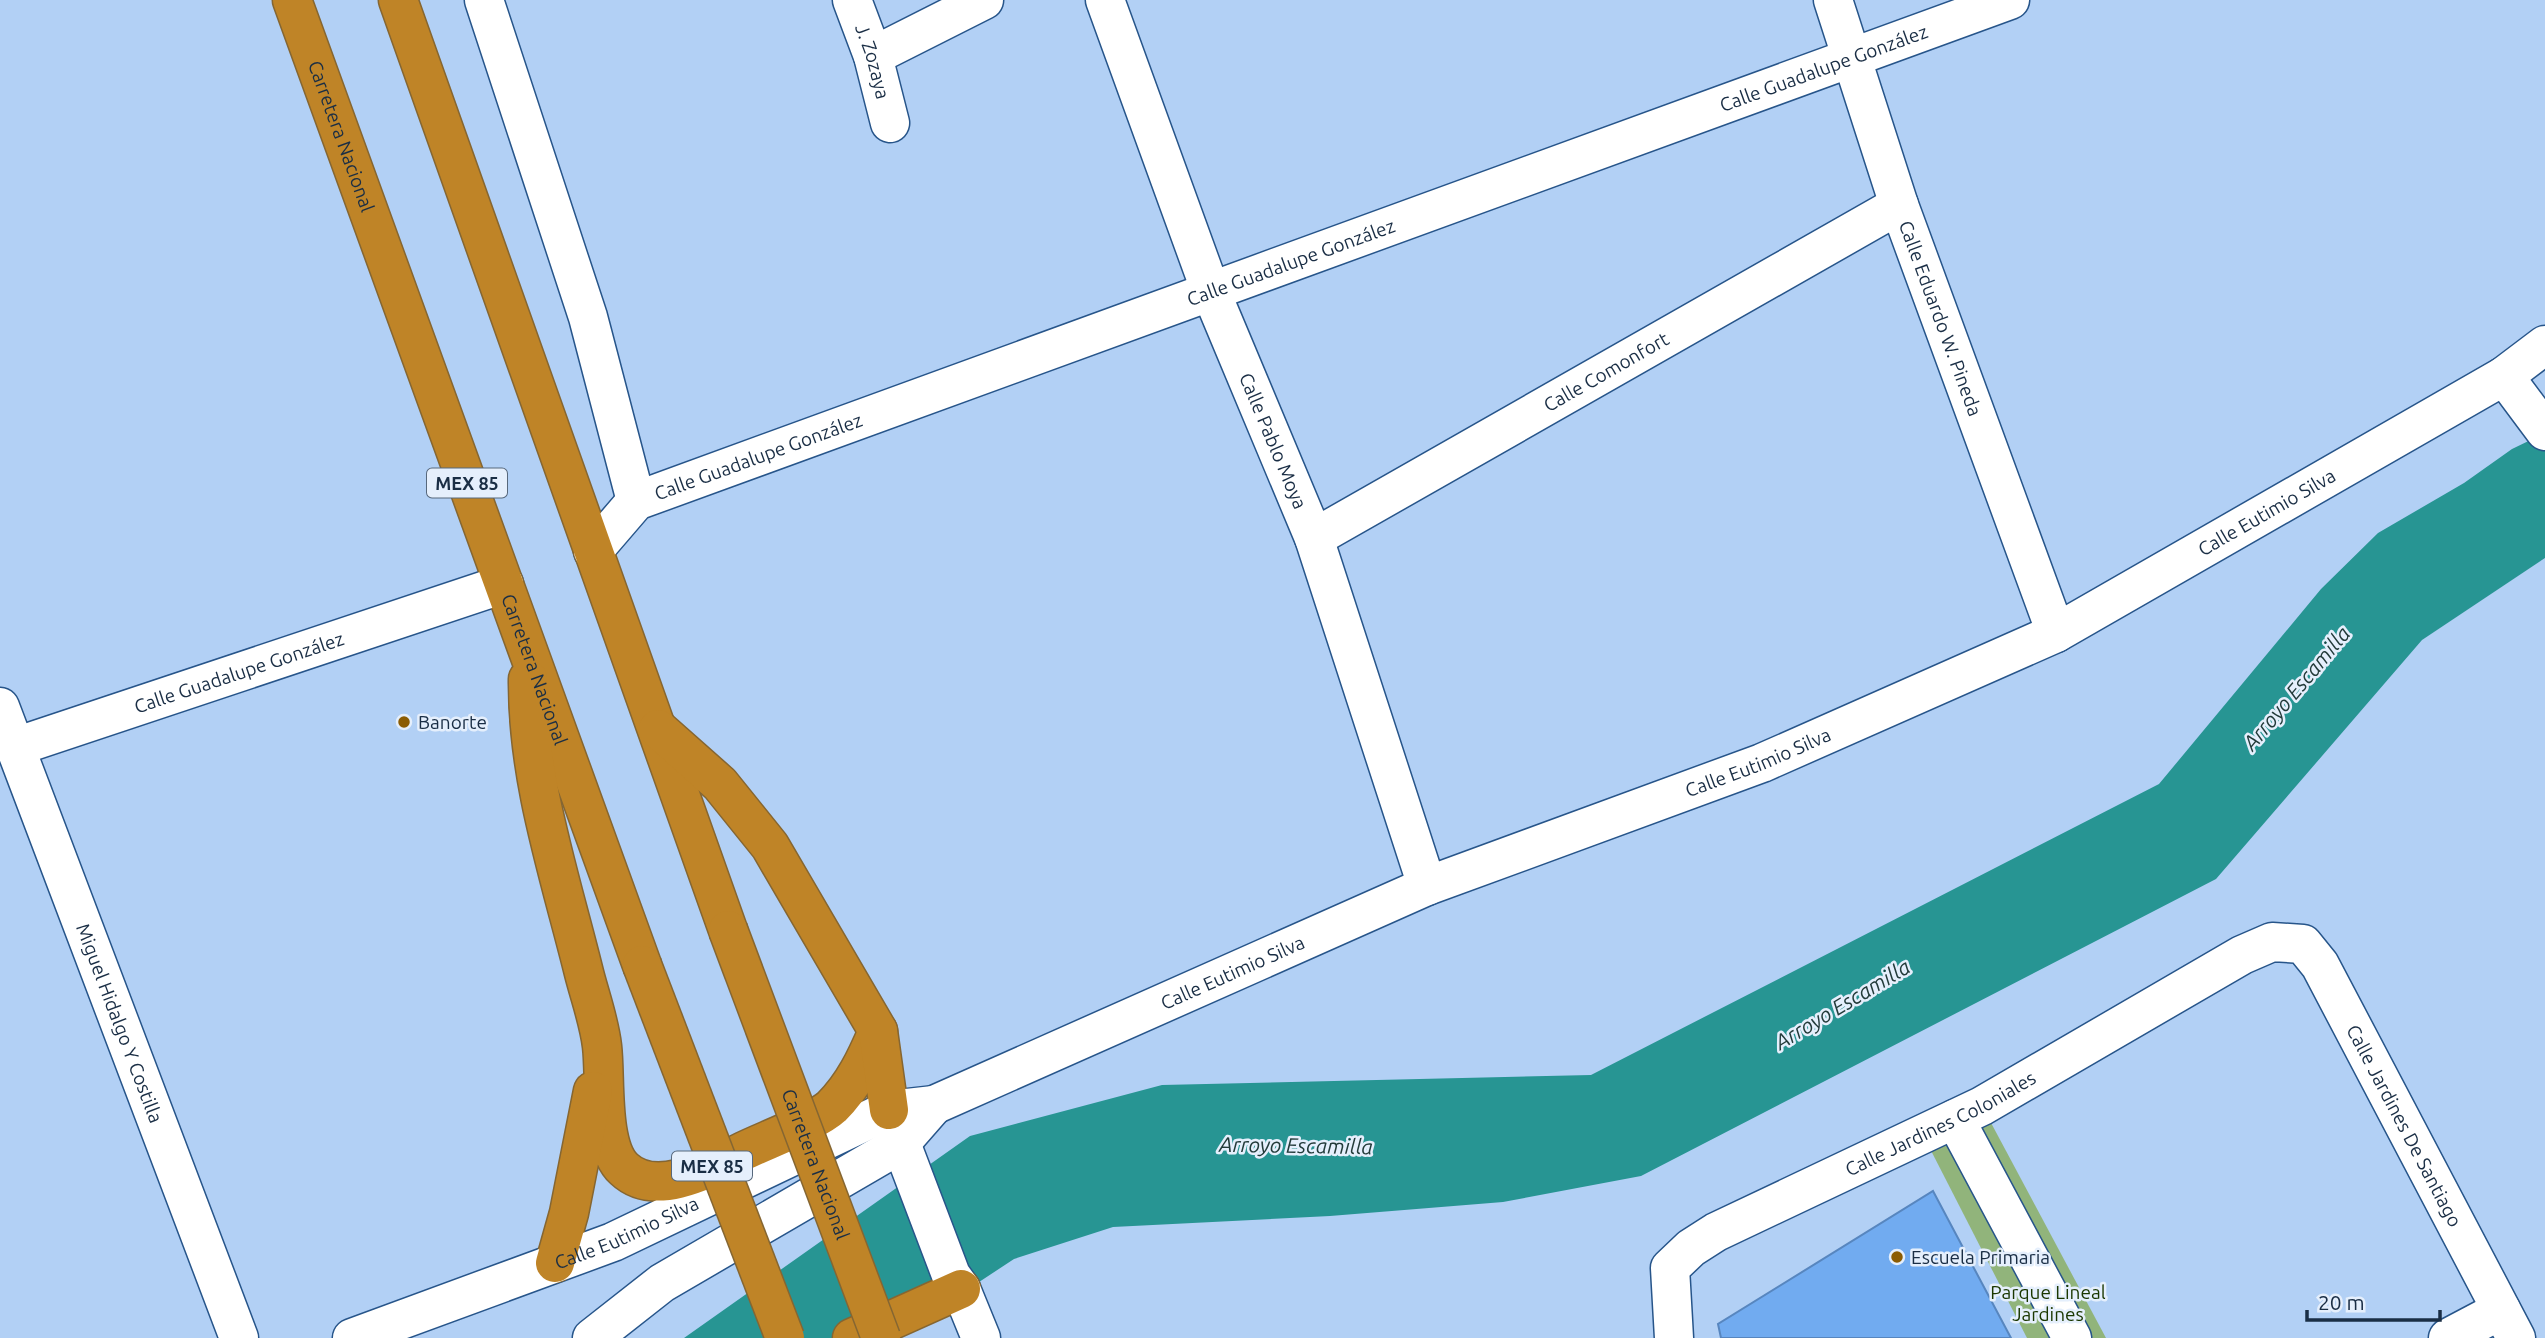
<svg xmlns="http://www.w3.org/2000/svg" width="2545" height="1338" viewBox="0 0 2545 1338" font-family="Ubuntu,sans-serif">
  <style>
    .green { fill: #91b47b }
    .water { fill: #279593 }
    .building { fill: #71abf0; stroke: #5786bf; stroke-width: 2 }
    .lines { fill: none; stroke-linecap: round; stroke-linejoin: round }
    .street-casing { stroke: #27558a; stroke-width: 41 }
    .highway-casing { stroke: #856632; stroke-width: 41 }
    .street { stroke: #fff; stroke-width: 38 }
    .highway { stroke: #bf8427; stroke-width: 38 }
    .highway-bridge-casing { stroke: #856632; stroke-width: 41; stroke-linecap: butt }
    .highway-bridge { stroke: #bf8427; stroke-width: 38 }
    .poi-dot { fill: #8b5c03; stroke: #e5effc; stroke-width: 2.5 }
    .labels { text-anchor: middle; dominant-baseline: central; stroke-width: 5; stroke-linejoin: round; paint-order: stroke }
    .shield { fill: #e5effc; stroke: #57687c; stroke-width: 2 }
    .shield-label { font-size: 18px; font-weight: bold; fill: #1a2e45 }
    .street-label { font-size: 19px; fill: #1a2e45; stroke: #e5effc }
    .poi-label { font-size: 19px; fill: #1a2e45; stroke: #e5effc; text-anchor: start }
    .park-label { font-size: 19px; fill: #1a3700; stroke: #e5effc }
    .water-label { font-size: 21px; font-style: italic; fill: #233b3a; stroke: #e5effc }
  </style>
  <rect width="100%" height="100%" fill="#b2d0f5"/>
  <path class="green" d="M 1982,1106 L 2106,1338 L 2027,1338 L 1923,1135 Z"/>
  <path class="water" d="M 2545,433 L 2545,558 L 2422,640 L 2216,879 L 1641,1176 L 1503,1202 L 1330,1216 L 1113,1227 L 1014,1259 L 894,1338 L 684,1338 L 970,1136 L 1162,1085 L 1591,1075 L 2159,784 L 2321,589 L 2378,533 L 2464,483 L 2512,449 Z"/>
  <path class="building" d="M 1933,1191 L 2011,1338 L 1721,1338 L 1718,1324 Z"/>
  <g class="lines">
    <defs>
      <g id="street">
        <path d="M 484,0 L 588,317 L 636,501"/>
        <path id="s1" d="M 852,0 L 873,56 L 890,123"/>
        <path id="s2" d="M 1105,0 L 1211,292 L 1314,538 L 1427,886"/>
        <path id="s3" d="M 1833,0 L 1899,205 L 2056,633"/>
        <path d="M 873,56 L 984,0"/>
        <path d="M 2504,376 L 2545,431"/>
        <path id="s4" d="M 1314,538 L 1899,205"/>
        <path id="s5" d="M 593,551 L 636,501 L 2010,0"/>
        <path id="s6" d="M 0,707 L 239,1338"/>
        <path id="s7" d="M 15,747 L 504,584"/>
        <path d="M 1955,1119 L 2072,1338"/>
        <path d="M 893,1122 L 951,1275 L 961,1289 L 981,1338"/>
        <path id="s8" d="M 352,1338 L 613,1242 L 889,1110 L 934,1105 L 1427,886 L 1762,763 L 2056,633 L 2504,376 L 2545,345"/>
        <path d="M 592,1338 L 662,1283 L 899,1145 L 934,1105"/>
        <path id="s9" d="M 1674,1338 L 1670,1268 L 1691,1248 L 1716,1232 L 1982,1106 L 2242,955 L 2272,942 L 2303,944 L 2320,965 L 2516,1338"/>
        <path d="M 2448,1338 L 2501,1310"/>
      </g>
      <g id="highway">
        <path id="s10" d="M 292,0 L 642,965"/>
        <path d="M 398,0 L 728,930"/>
        <path d="M 528,679 C 527,778 559,873 583,969 C 589,994 599,1020 602,1046 C 606,1078 599,1146 624,1169 C 656,1199 710,1168 742,1152 C 764,1141 816,1122 832,1107 C 854,1085 866,1059 878,1031"/>
        <path d="M 658,729 L 720,784 L 770,846 L 878,1031 L 889,1110"/>
        <path d="M 555,1263 L 569,1213 L 593,1091"/>
        <path d="M 852,1338 L 961,1289"/>
      </g>
    </defs>
    <use href="#street" class="street-casing"/>
    <use href="#highway" class="highway-casing"/>
    <use href="#street" class="street"/>
    <use href="#highway" class="highway"/>
    <defs>
      <g id="highway-bridge">
        <path id="s11" d="M 728,930 L 881,1338"/>
        <path d="M 642,965 L 785,1338"/>
      </g>
    </defs>
    <use href="#highway-bridge" class="highway-bridge-casing"/>
    <use href="#highway-bridge" class="highway-bridge"/>
  </g>
  <g class="poi-dot">
    <circle cx="404" cy="722" r="7"/>
    <circle cx="1897" cy="1257" r="7"/>
  </g>
  <g class="labels">
    <g class="shield">
      <rect x="427" y="468.5" width="80" height="29" rx="5"/>
      <rect x="672" y="1151.5" width="80" height="29" rx="5"/>
    </g>
    <g class="shield-label">
      <text x="467" y="483">MEX 85</text>
      <text x="712" y="1166">MEX 85</text>
    </g>
    <g class="street-label">
      <text stroke="none"><textPath href="#s1" startOffset="65">J. Zozaya</textPath></text>
      <text stroke="none"><textPath href="#s5" startOffset="1330">Calle Guadalupe González</textPath></text>
      <text stroke="none"><textPath href="#s10" startOffset="145">Carretera Nacional</textPath></text>
      <text stroke="none"><textPath href="#s5" startOffset="763">Calle Guadalupe González</textPath></text>
      <text stroke="none"><textPath href="#s3" startOffset="336">Calle Eduardo W. Pineda</textPath></text>
      <text stroke="none"><textPath href="#s4" startOffset="336">Calle Comonfort</textPath></text>
      <text stroke="none"><textPath href="#s2" startOffset="472">Calle Pablo Moya</textPath></text>
      <text stroke="none"><textPath href="#s5" startOffset="196">Calle Guadalupe González</textPath></text>
      <text stroke="none"><textPath href="#s8" startOffset="2090">Calle Eutimio Silva</textPath></text>
      <text stroke="none"><textPath href="#s10" startOffset="712">Carretera Nacional</textPath></text>
      <text stroke="none"><textPath href="#s7" startOffset="236">Calle Guadalupe González</textPath></text>
      <text stroke="none"><textPath href="#s8" startOffset="1522">Calle Eutimio Silva</textPath></text>
      <text stroke="none"><textPath href="#s8" startOffset="956">Calle Eutimio Silva</textPath></text>
      <text stroke="none"><textPath href="#s6" startOffset="338">Miguel Hidalgo Y Costilla</textPath></text>
      <text stroke="none"><textPath href="#s9" startOffset="378">Calle Jardines Coloniales</textPath></text>
      <text stroke="none"><textPath href="#s9" startOffset="996">Calle Jardines De Santiago</textPath></text>
      <text stroke="none"><textPath href="#s11" startOffset="250">Carretera Nacional</textPath></text>
      <text stroke="none"><textPath href="#s8" startOffset="294">Calle Eutimio Silva</textPath></text>
    </g>
    <g class="poi-label">
      <text x="418" y="722">Banorte</text>
      <text x="1911" y="1257">Escuela Primaria</text>
    </g>
    <g class="park-label">
      <text x="2048" y="1292">Parque Lineal<tspan x="2048" dy="22">Jardines</tspan></text>
    </g>
    <g class="water-label">
      <text transform="translate(2296 688) rotate(-50)">Arroyo Escamilla</text>
      <text transform="translate(1842 1004) rotate(-31)">Arroyo Escamilla</text>
      <text transform="translate(1296 1145) rotate(1)">Arroyo Escamilla</text>
    </g>
  </g>
  <path d="M2307 1310v10h133v-10" fill="none" stroke="#1a2e45" stroke-width="3.5"/>
  <text x="2318" y="1310" font-size="21" fill="#1a2e45" stroke="#e5effc" stroke-width="5" paint-order="stroke">20 m</text>
</svg>
